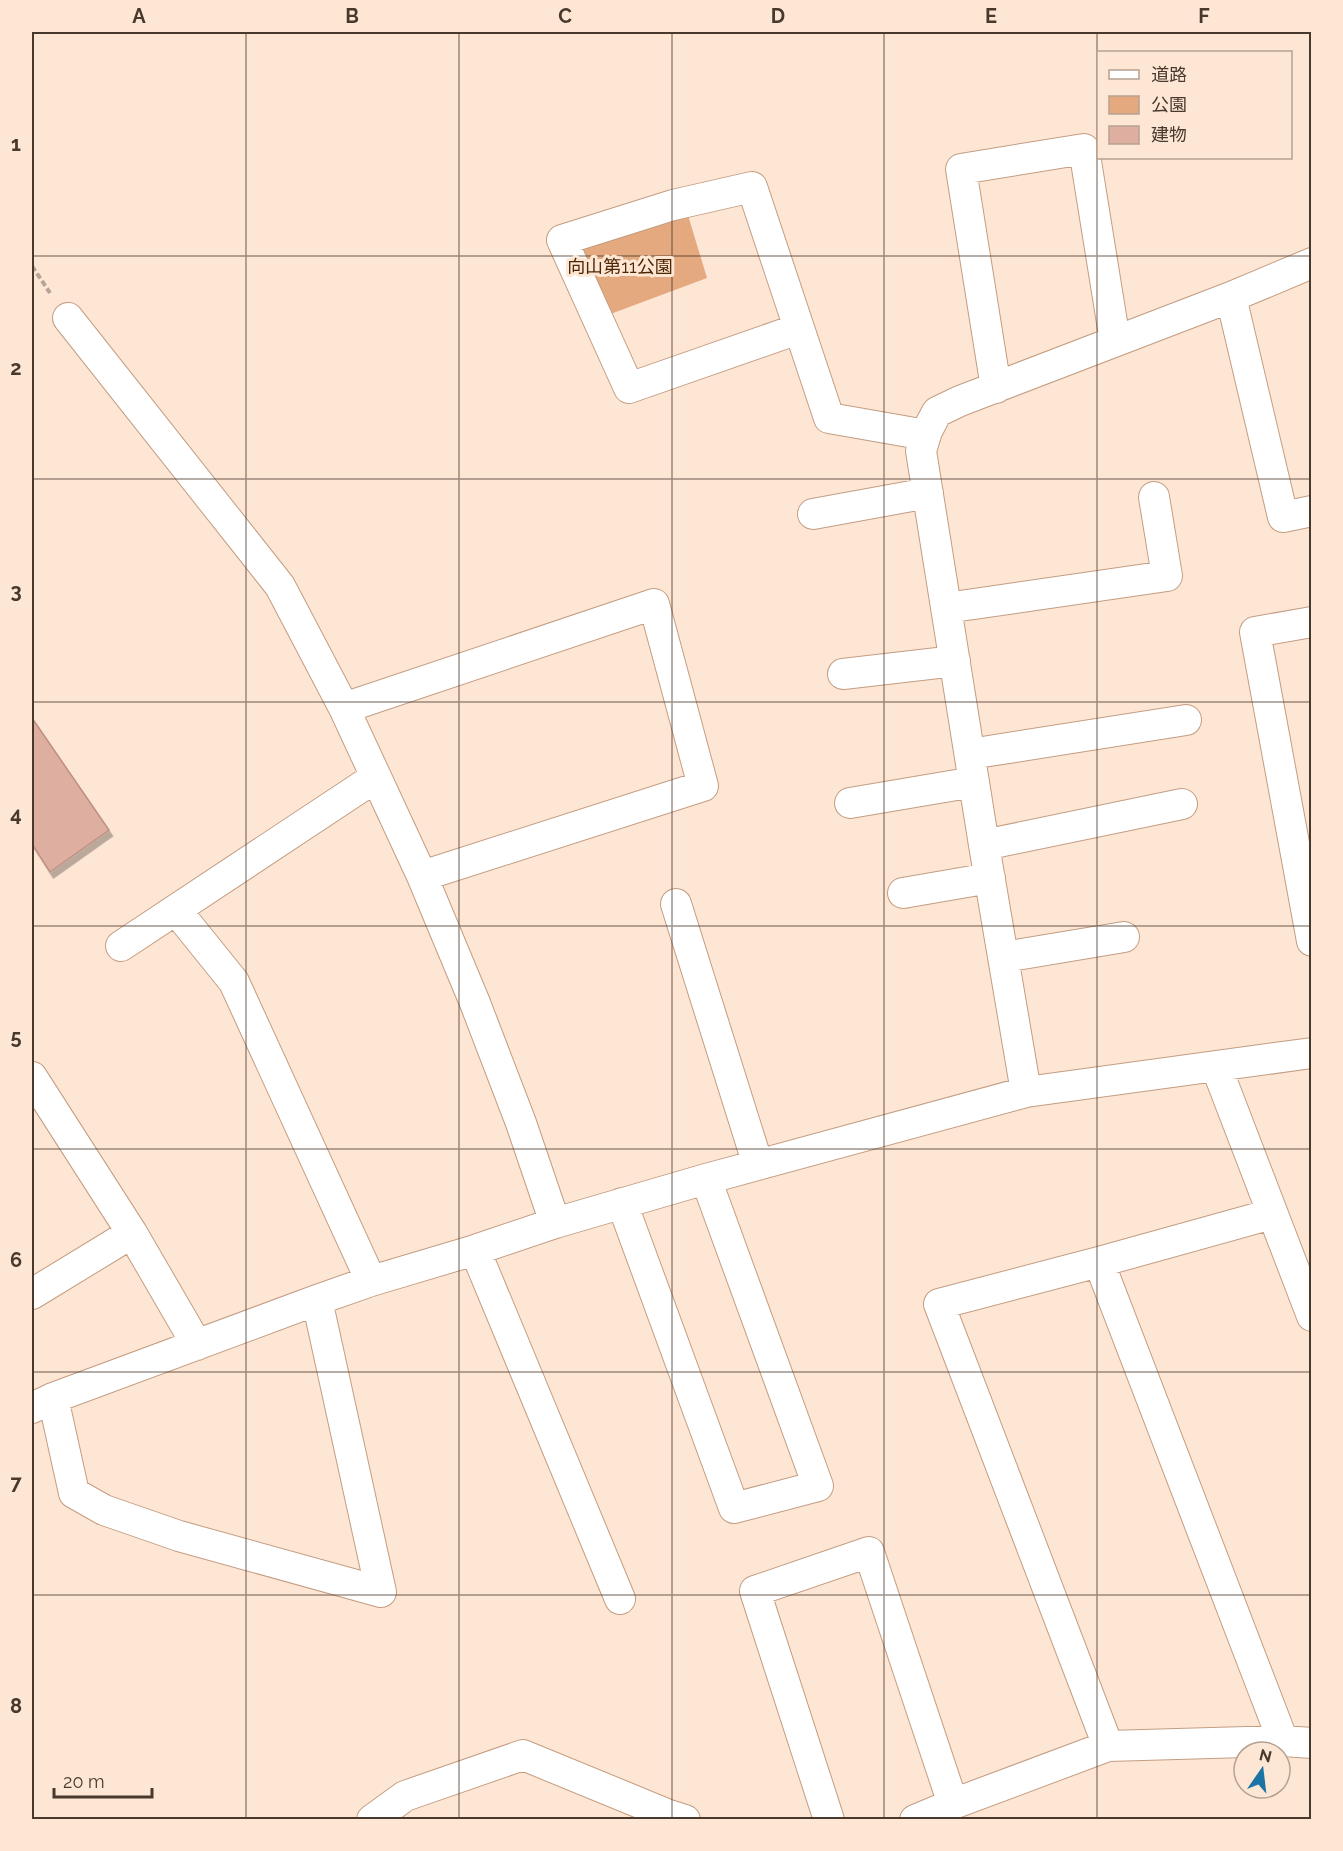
<svg xmlns="http://www.w3.org/2000/svg" width="1343" height="1851" viewBox="0 0 1343 1851" font-family="Raleway,'Noto Sans JP',sans-serif">
  <style>
    .green { fill: #e4a97e }
    .building { fill: #deafa1; stroke: #bd9082; stroke-width: 1.5; filter: url(#shadow) }
    .lines { fill: none; stroke-linecap: round; stroke-linejoin: round }
    .street-casing { stroke: #c39d82; stroke-width: 32 }
    .path { stroke: #b8a394; stroke-width: 4; stroke-dasharray: 6 3; stroke-linecap: butt }
    .street { stroke: #fff; stroke-width: 30 }
    .grid { fill: none; stroke: #49392d; stroke-width: 1.5; stroke-opacity: 0.55 }
    .labels { text-anchor: middle; dominant-baseline: central; stroke-width: 6; stroke-linejoin: round; paint-order: stroke }
    .park-label { font-size: 18px; fill: #4c2602; stroke: #fee6d4 }
    .neatline { fill: none; stroke: #49392d; stroke-width: 2 }
    .grid-label { font-size: 20px; text-anchor: middle; font-weight: bold; fill: #49392d }
  </style>
  <defs>
    <filter id="shadow"><feDropShadow dx="3.5" dy="6" stdDeviation="0" flood-color="#0004"/></filter>
  </defs>
  <rect width="100%" height="100%" fill="#fee6d4"/>
  <path class="green" d="M 684,202 L 707,278 L 597,319 L 562,240 Z"/>
  <path class="building" d="M 32,718 L 109,830 L 50,872 L 32,844 Z"/>
  <g class="lines">
    <defs>
      <path id="street" d="M 1231,297 L 1283,517 L 1312,511
        M 68,318 L 280,586 L 344,708 L 422,876 L 475,1003 L 521,1123 L 555,1223
        M 798,329 L 629,388 L 562,240 L 673,205 L 752,187 L 829,418 L 926,435
        M 996,388 L 961,169 L 1084,149 L 1115,341
        M 813,514 L 928,493
        M 946,608 L 1167,576 L 1154,497
        M 1312,622 L 1255,632 L 1312,941
        M 843,674 L 955,661
        M 344,708 L 654,604 L 703,786 L 422,876
        M 970,754 L 1186,720
        M 850,803 L 974,782
        M 984,845 L 1182,804
        M 903,893 L 990,878
        M 676,904 L 758,1165
        M 176,910 L 234,982 L 371,1281
        M 121,946 L 376,777
        M 1004,957 L 1124,937
        M 1216,1066 L 1312,1316
        M 32,1077 L 132,1233 L 197,1345
        M 1026,1092 L 984,845 L 921,451 L 927,431 L 937,412 L 960,401 L 1231,297 L 1312,263
        M 622,1203 L 734,1508 L 818,1486 L 706,1179
        M 475,1250 L 620,1599
        M 1099,1262 L 1283,1741
        M 32,1294 L 132,1233
        M 53,1398 L 74,1493 L 104,1510 L 179,1536 L 381,1592 L 317,1300
        M 32,1408 L 53,1398 L 317,1300 L 371,1281 L 475,1250 L 555,1223 L 706,1179 L 1026,1092 L 1312,1053
        M 1108,1746 L 939,1304 L 1099,1262 L 1272,1214
        M 372,1820 L 405,1796 L 523,1755 L 669,1815 L 685,1820
        M 829,1820 L 755,1591 L 869,1552 L 953,1804
        M 915,1820 L 953,1804 L 1108,1746 L 1283,1741 L 1312,1743"/>
    </defs>
    <use href="#street" class="street-casing"/>
    <path class="path" d="M 32,266 L 50,293"/>
    <use href="#street" class="street"/>
  </g>
  <path class="grid" d="M 246,32 L 246,1820M 459,32 L 459,1820M 672,32 L 672,1820M 884,32 L 884,1820M 1097,32 L 1097,1820M 32,256 L 1312,256M 32,479 L 1312,479M 32,702 L 1312,702M 32,926 L 1312,926M 32,1149 L 1312,1149M 32,1372 L 1312,1372M 32,1595 L 1312,1595"/>
  <g class="labels">
    <g class="park-label">
      <text x="620" y="266">向山第11公園</text>
    </g>
  </g>
  <rect width="1343" height="1851" fill="none" stroke="#fee6d4" stroke-width="66"/>
  <rect x="1097" y="51" width="195" height="108" fill="#fee6d4" stroke="#b6a191" stroke-width="1.5"/>
  <rect x="1109" y="70" width="30" height="9" fill="#ffffff" stroke="#b6a191" stroke-width="1.5"/>
  <text x="1151" y="81" font-size="18" fill="#49392d">道路</text>
  <rect x="1109" y="96" width="30" height="18" fill="#e4a97e" stroke="#b6a191" stroke-width="1.5"/>
  <text x="1151" y="111" font-size="18" fill="#49392d">公園</text>
  <rect x="1109" y="126" width="30" height="18" fill="#deafa1" stroke="#b6a191" stroke-width="1.5"/>
  <text x="1151" y="141" font-size="18" fill="#49392d">建物</text>
  <g transform="translate(1262 1770) rotate(14)"><circle r="28" fill="#fee6d4" stroke="#b6a191" stroke-width="1.5"/>
  <path d="M0-4.5L10 22L0 15L-10 22Z" fill="#1b74a3"/>
  <text y="-9" font-size="16" font-weight="bold" text-anchor="middle" fill="#49392d">N</text>
  </g>
  <path d="M54 1788v9h98v-9" fill="none" stroke="#49392d" stroke-width="3"/>
  <text x="63" y="1788" font-size="18" fill="#49392d" stroke="#fee6d4" stroke-width="4.5" paint-order="stroke">20 m</text>
  <rect x="33" y="33" width="1277" height="1785" class="neatline"/>
  <g class="grid-label">
    <text x="139" y="23">A</text>
    <text x="352" y="23">B</text>
    <text x="565" y="23">C</text>
    <text x="778" y="23">D</text>
    <text x="991" y="23">E</text>
    <text x="1204" y="23">F</text>
    <text x="16" y="151">1</text>
    <text x="16" y="375">2</text>
    <text x="16" y="598">3</text>
    <text x="16" y="821">4</text>
    <text x="16" y="1044">5</text>
    <text x="16" y="1267">6</text>
    <text x="16" y="1490">7</text>
    <text x="16" y="1713">8</text>
  </g>
</svg>
